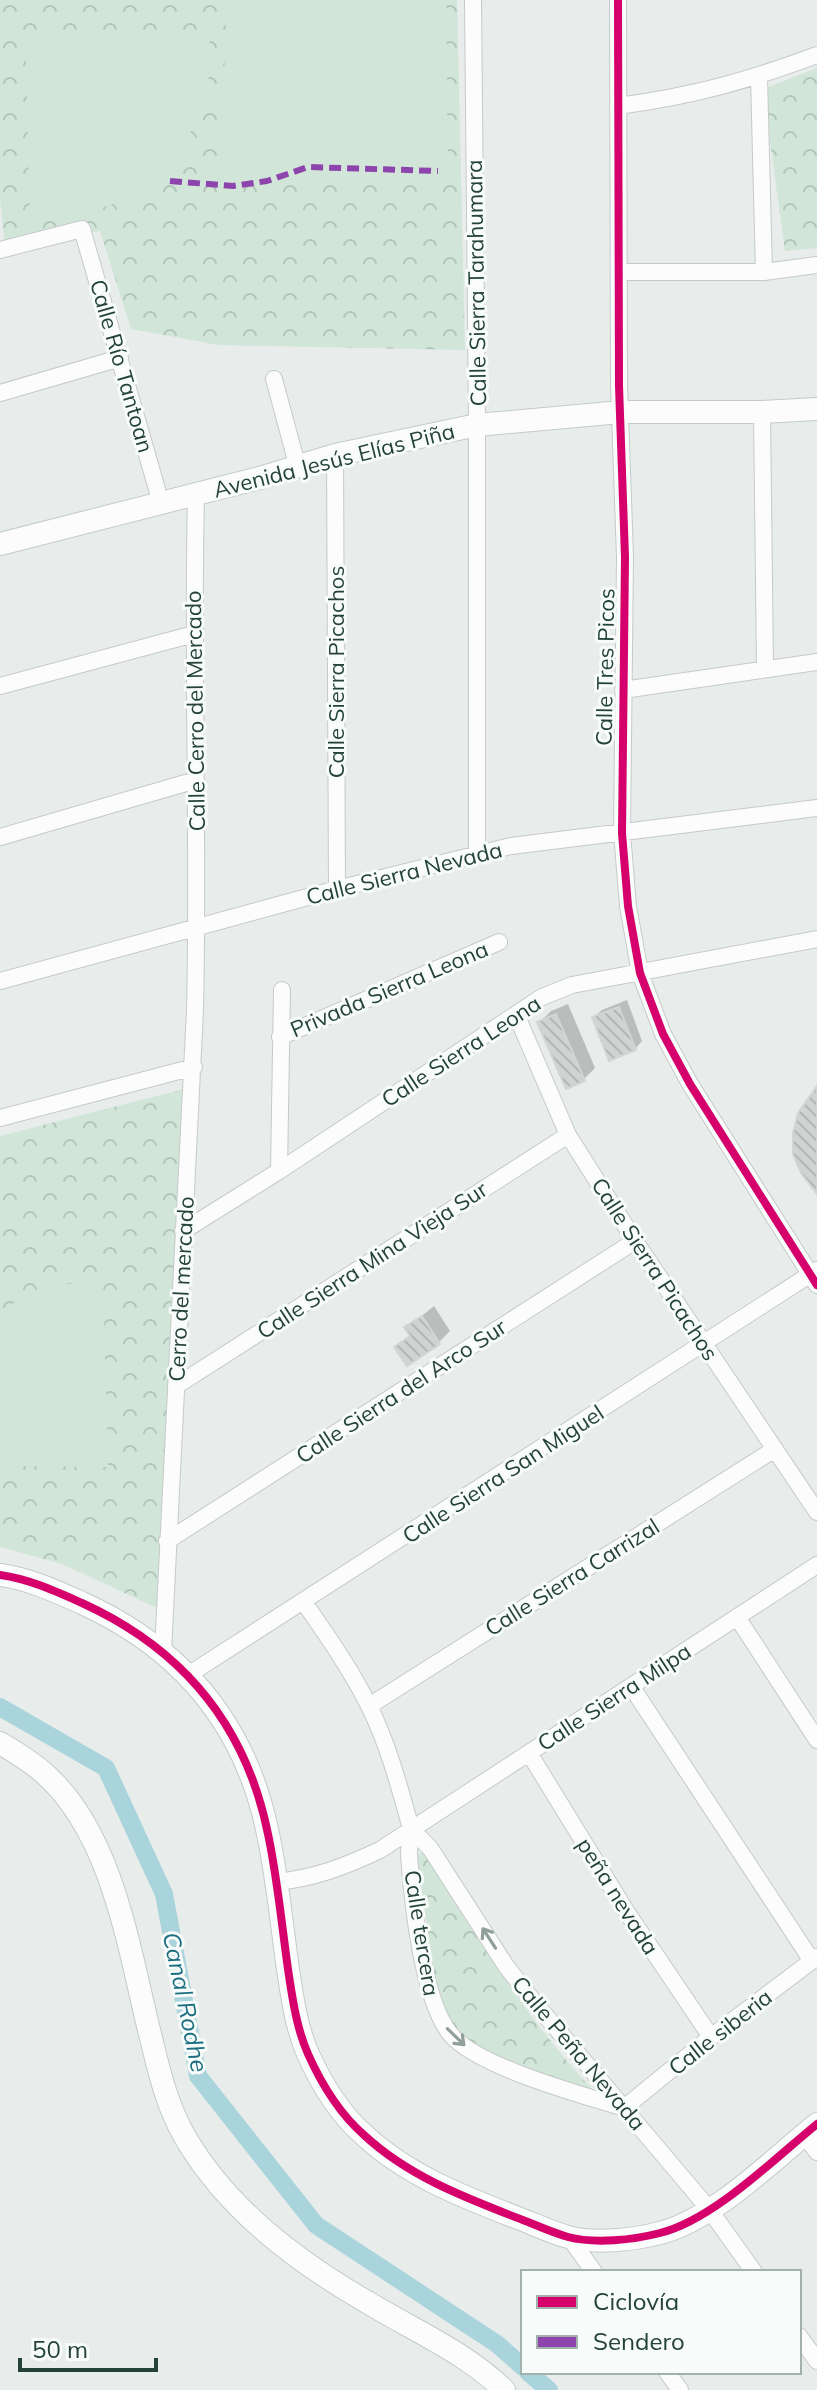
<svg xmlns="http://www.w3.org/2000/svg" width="817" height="2390" viewBox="0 0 817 2390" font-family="Mulish,sans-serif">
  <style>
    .park { fill: url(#park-crowns) }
    .garden { fill: #d1e6d8 }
    .shadow { fill: #0003 }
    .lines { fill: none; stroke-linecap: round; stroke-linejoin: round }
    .canal { stroke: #a9d4db; stroke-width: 18 }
    .building { fill: url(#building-back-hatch); stroke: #d1d6d4; stroke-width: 2 }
    .street-casing { stroke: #c5cac8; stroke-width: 18 }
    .secondary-casing { stroke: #c3cbc8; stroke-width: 24 }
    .street { stroke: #fcfcfc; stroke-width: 16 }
    .secondary { stroke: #fcfcfc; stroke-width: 22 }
    .quiet { stroke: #8e44ad; stroke-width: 6; stroke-dasharray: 12 6; stroke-linecap: butt }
    .cycleway-casing { stroke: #f7fbf9; stroke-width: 13 }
    .cycleway { stroke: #d6006c; stroke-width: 8 }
    .oneway { stroke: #909f9b }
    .labels { text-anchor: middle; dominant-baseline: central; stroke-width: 6; stroke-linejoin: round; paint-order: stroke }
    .street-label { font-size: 22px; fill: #24423a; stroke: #f7fbf9 }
    .water-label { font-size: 24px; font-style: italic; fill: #1c6f80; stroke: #f7fbf9 }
  </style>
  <defs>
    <pattern id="park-crowns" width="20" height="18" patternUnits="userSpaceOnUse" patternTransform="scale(2)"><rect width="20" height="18" fill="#d1e6d8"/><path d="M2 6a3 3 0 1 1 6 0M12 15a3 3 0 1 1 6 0" fill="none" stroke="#b3c6ba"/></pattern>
    <pattern id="building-back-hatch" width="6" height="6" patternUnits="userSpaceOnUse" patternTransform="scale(2)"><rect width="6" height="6" fill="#cfd4d2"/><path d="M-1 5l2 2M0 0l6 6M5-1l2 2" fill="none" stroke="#b2b7b5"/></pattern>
  </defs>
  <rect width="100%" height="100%" fill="#e8edeb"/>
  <path class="park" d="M 0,0 L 457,0 L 465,350 L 218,345 L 131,329 L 100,231 L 5,245 L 0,199 Z
    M 817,68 L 817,248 L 785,251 L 763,89 Z
    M 184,1089 L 157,1608 L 62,1564 L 0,1547 L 0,1136 Z
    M 423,1851 C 475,1935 525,2017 592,2089 L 590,2094 C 559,2082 474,2056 456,2030 C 447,2017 440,2000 436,1985 L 416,1856 Z"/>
  <path class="garden" d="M 446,0 L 448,176 L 220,176 L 227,3 Z
    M 25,32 L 210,32 L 208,95 L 175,166 L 144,194 L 73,217 L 30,222 Z
    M 103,1281 L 108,1467 L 0,1466 L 0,1311 L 44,1286 Z"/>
  <path class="shadow" d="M 627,1000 L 642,1041 L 635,1049 L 594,1017 L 602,1010 Z
    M 568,1004 L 595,1068 L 584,1079 L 539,1023 L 551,1011 Z
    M 434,1306 L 450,1331 L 439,1342 L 396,1348 L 411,1334 L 407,1328 Z"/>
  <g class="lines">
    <path class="canal" d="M 0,1707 L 106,1768 L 164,1894 L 198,2076 L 316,2225 L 497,2344 L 523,2367
      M 528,2372 L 549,2390"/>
  </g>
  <path class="building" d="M 619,1007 L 636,1050 L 609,1061 L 592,1017 Z
    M 556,1014 L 585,1081 L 566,1089 L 537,1022 Z
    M 817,1086 L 817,1194 L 801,1173 L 793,1154 L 793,1133 L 798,1113 Z
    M 422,1316 L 440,1344 L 407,1366 L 394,1347 L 410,1336 L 404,1327 Z"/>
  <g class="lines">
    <defs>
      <path id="street" d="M 473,0 L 477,425 L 477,855
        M 618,0 L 619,386 L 625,557 L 622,833 L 628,906 L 640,973 L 663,1034 L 690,1084 L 817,1285
        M 759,77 L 764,272
        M 618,106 C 693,96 747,81 817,55
        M 0,250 L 82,229 L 161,503
        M 620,272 L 764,272 L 817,265
        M 274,379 L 298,468
        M 0,393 L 120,358
        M 762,412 L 765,668
        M 335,455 L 337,889
        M 0,686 L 194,634
        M 623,690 L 817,662
        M 0,837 L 196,780
        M 0,981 L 337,889 L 511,846 L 817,808
        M 516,1014 L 568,1135 L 635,1241 L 817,1512
        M 280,1037 L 499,942
        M 0,1118 L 194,1067
        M 279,1171 L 282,990
        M 183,1231 L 279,1171 L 542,997 L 572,985 L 817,939
        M 176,1386 L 568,1135
        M 167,1541 L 635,1241
        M 303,1601 C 326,1634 350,1668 368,1704 C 387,1741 399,1785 410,1825 C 412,1834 409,1844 409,1855 C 412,1899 423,2012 456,2040 C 490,2070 579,2094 624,2108
        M 737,1617 L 817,1740
        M 163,1651 L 195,1010 C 199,838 192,666 196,494
        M 188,1675 L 817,1270
        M 631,1686 L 812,1961
        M 369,1706 L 775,1449
        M 529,1753 L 626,1911 L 711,2037
        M 411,1829 L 430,1848 L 506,1966 L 534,2002 L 709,2209 L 754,2272
        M 275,1882 C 313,1879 346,1866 380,1850 L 817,1565
        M 624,2108 L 711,2037 L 817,1957
        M 804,2134 L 817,2152
        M 569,2237 L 594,2272
        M 799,2336 L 817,2361
        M 667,2372 L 680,2390"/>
      <path id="secondary" d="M 0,544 L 263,477 L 335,455 L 477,425 L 621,412 L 762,412 L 817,409
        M 0,1575 C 29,1579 55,1591 82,1603 C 183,1649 246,1725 268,1834 C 278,1881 282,1929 289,1976 C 293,2002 297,2029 308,2054 C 321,2083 340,2114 364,2135 C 407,2175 461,2196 515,2217 C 532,2223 550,2232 568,2237 C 595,2244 633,2240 660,2233 C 713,2220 774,2159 817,2124
        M 0,1743 C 15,1752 32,1762 45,1774 C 113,1835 129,1950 150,2034 C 159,2070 166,2104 185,2137 C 227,2209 296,2261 367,2302 C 413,2330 465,2352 504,2390"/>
    </defs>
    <use href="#street" class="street-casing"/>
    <use href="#secondary" class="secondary-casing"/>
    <use href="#street" class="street"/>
    <use href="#secondary" class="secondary"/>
    <path class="quiet" d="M 170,181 L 233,186 L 267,181 L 308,167 L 438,171"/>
    <defs>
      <path id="cycleway" d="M 618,0 L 619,386 L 625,557 L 622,833 L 628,906 L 640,973 L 663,1034 L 690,1084 L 817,1285
        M 0,1575 C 29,1579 55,1591 82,1603 C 183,1649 246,1725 268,1834 C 278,1881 282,1929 289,1976 C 293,2002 297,2029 308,2054 C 321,2083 340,2114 364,2135 C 407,2175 461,2196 515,2217 C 532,2223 550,2232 568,2237 C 595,2244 633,2240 660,2233 C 713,2220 774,2159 817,2124"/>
    </defs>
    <use href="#cycleway" class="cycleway-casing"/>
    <use href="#cycleway" class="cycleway"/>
  </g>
  <defs><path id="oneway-shaft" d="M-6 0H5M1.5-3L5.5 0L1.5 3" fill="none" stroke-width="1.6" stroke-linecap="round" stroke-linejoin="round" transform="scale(2)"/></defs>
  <g class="oneway">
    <use href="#oneway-shaft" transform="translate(489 1938) rotate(-123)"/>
    <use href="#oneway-shaft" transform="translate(456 2037) rotate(44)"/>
  </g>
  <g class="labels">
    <g class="street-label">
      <text transform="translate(476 283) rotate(-91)">Calle Sierra Tarahumara</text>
      <text transform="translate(122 366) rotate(74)">Calle Río Tantoan</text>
      <text transform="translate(334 460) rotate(-14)">Avenida Jesús Elías Piña</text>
      <text transform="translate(605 667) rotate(-89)">Calle Tres Picos</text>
      <text transform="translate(336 672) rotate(-90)">Calle Sierra Picachos</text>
      <text transform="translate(195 711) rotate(-91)">Calle Cerro del Mercado</text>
      <text transform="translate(404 873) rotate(-14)">Calle Sierra Nevada</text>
      <text transform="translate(389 989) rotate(-23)">Privada Sierra Leona</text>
      <text transform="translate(461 1051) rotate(-33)">Calle Sierra Leona</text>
      <text transform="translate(372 1260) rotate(-33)">Calle Sierra Mina Vieja Sur</text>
      <text transform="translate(655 1269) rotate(57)">Calle Sierra Picachos</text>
      <text transform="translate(181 1289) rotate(-87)">Cerro del mercado</text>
      <text transform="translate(401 1391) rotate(-33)">Calle Sierra del Arco Sur</text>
      <text transform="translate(503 1474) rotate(-33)">Calle Sierra San Miguel</text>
      <text transform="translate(572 1577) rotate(-32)">Calle Sierra Carrizal</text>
      <text transform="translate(614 1697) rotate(-33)">Calle Sierra Milpa</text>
      <text transform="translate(618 1896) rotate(58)">peña nevada</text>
      <text transform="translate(422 1933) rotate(81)">Calle tercera</text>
      <text transform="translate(720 2032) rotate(-38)">Calle siberia</text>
      <text transform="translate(579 2053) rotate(50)">Calle Peña Nevada</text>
    </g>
    <g class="water-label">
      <text transform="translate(186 2002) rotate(78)">Canal Rodhe</text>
    </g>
  </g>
  <rect x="521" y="2270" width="280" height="104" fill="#f7fbf9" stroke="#a3b1ad" stroke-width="2"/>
  <rect x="537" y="2296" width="40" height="12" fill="#d6006c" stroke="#a3b1ad" stroke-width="2"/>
  <text x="593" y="2310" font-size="24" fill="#24423a">Ciclovía</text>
  <rect x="537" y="2336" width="40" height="12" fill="#8e44ad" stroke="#a3b1ad" stroke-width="2"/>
  <text x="593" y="2350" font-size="24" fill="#24423a">Sendero</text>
  <path d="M20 2358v12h136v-12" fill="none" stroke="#24423a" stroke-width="4"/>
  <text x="32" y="2358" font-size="24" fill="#24423a" stroke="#f7fbf9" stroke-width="6" paint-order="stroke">50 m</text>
</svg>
